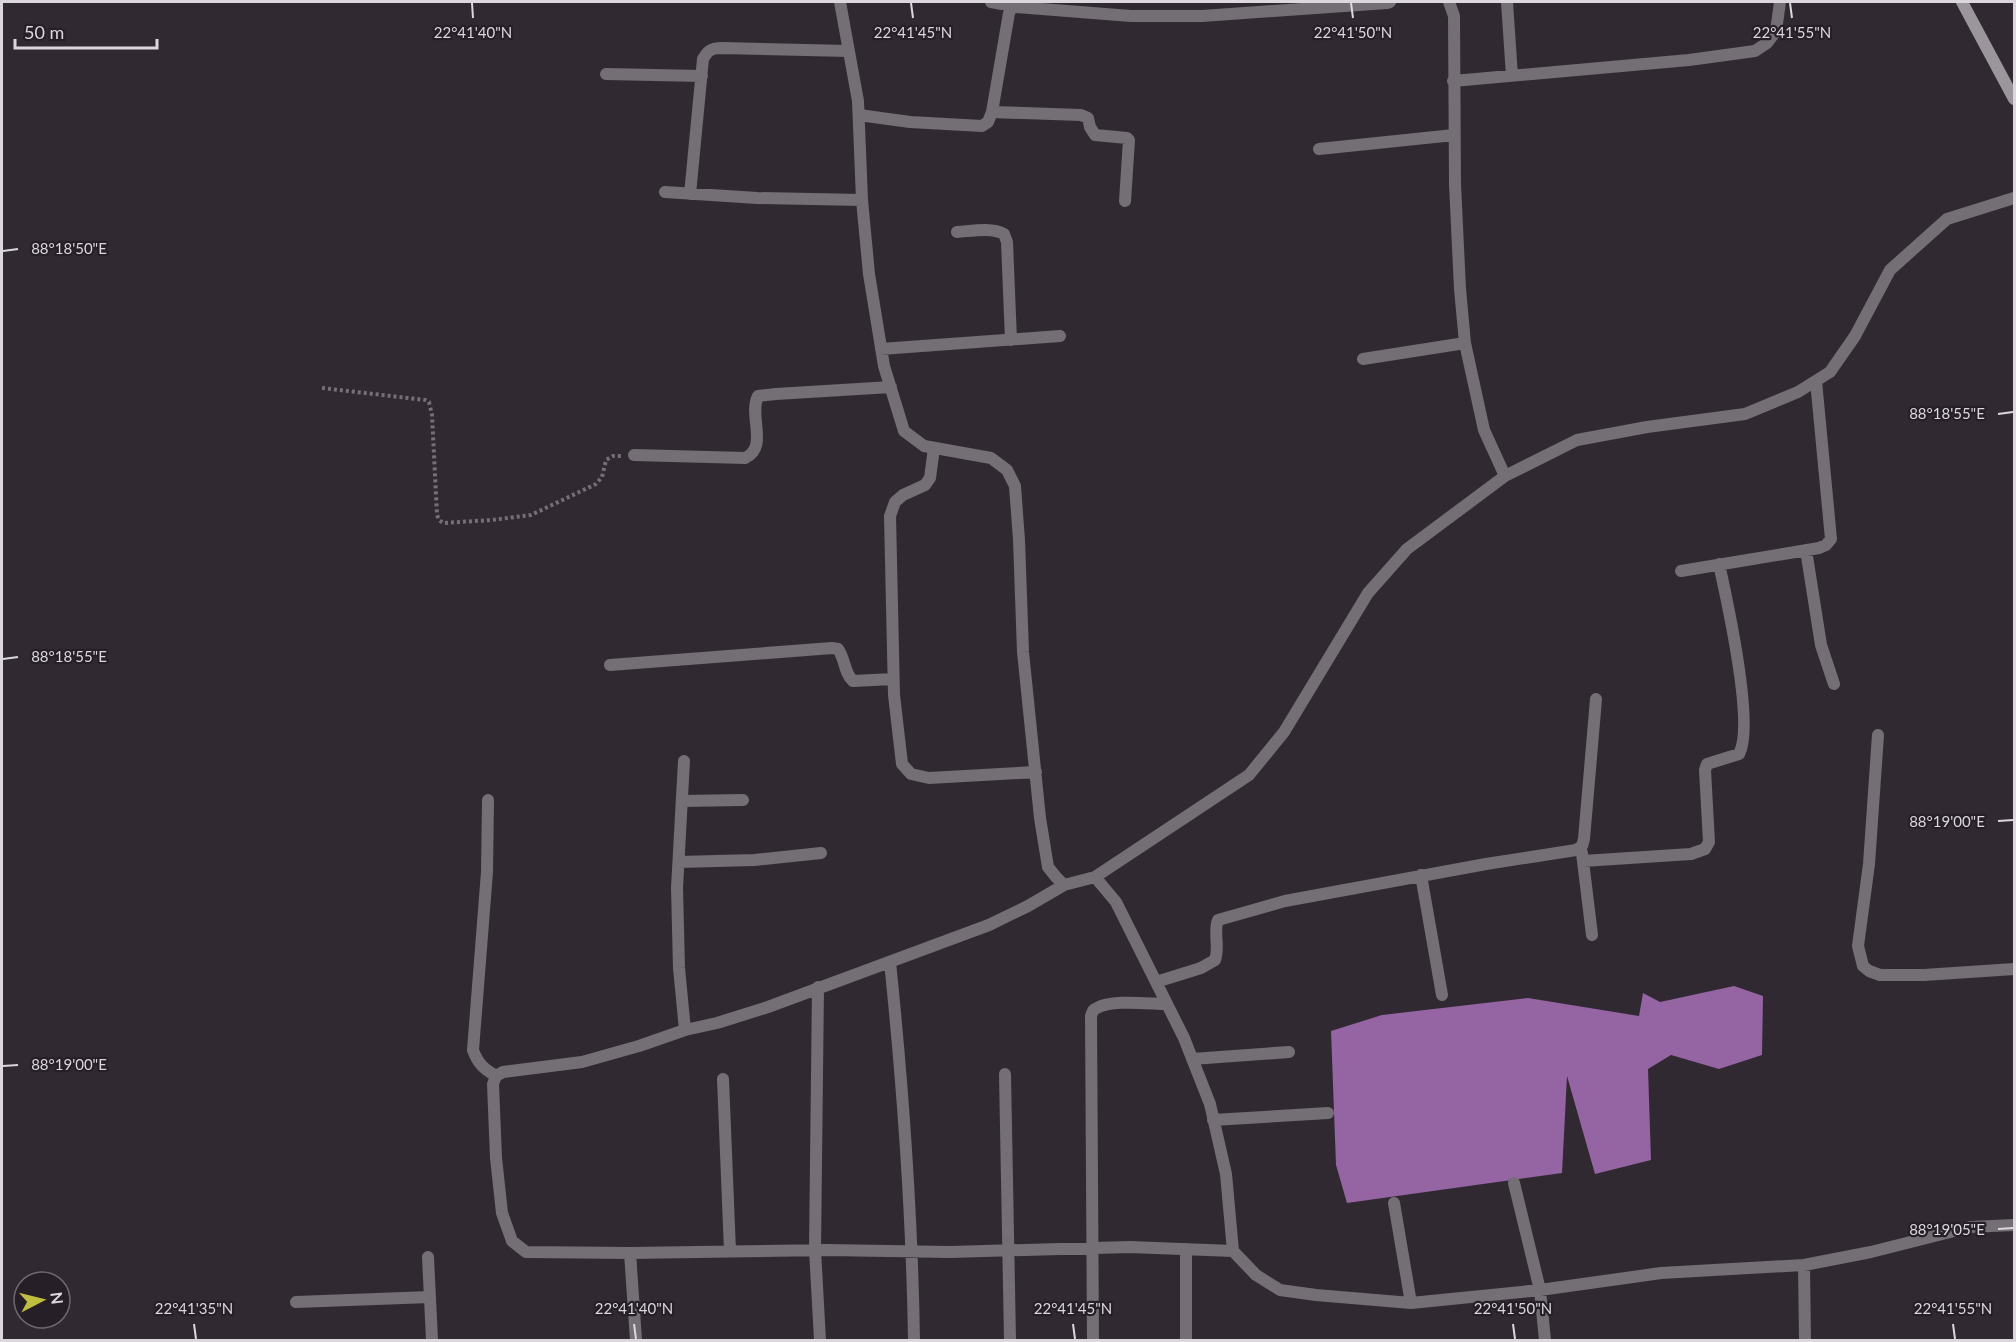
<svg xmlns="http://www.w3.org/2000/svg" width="2016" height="1342" viewBox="0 0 2016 1342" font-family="Lato,sans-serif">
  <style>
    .water { fill: #9564a2 }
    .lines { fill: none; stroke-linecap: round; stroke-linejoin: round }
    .path { stroke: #756f77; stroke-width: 4; stroke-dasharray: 3 3; stroke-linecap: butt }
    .minor { stroke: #736f74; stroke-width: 12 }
    .secondary { stroke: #9b959c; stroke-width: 12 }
    .ticks { fill: none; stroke: #dbd7dd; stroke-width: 2 }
    .ticks-label { font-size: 15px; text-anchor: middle; fill: #dbd7dd; stroke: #261f28; stroke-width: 4.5; stroke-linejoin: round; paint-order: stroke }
  </style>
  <rect width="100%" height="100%" fill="#302932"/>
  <path class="water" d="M 1734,986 L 1763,996 L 1762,1055 L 1719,1069 L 1671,1055 L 1648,1069 L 1651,1160 L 1595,1174 L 1567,1076 L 1562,1173 L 1347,1203 L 1336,1165 L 1331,1031 L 1382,1015 L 1528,998 L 1639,1016 L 1643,993 L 1660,1002 Z"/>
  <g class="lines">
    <path class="path" d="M 322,388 L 425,400 L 429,402 L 432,415 L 437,515 L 439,520 L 443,523 L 492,520 L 531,515 L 596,484 L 602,477 L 606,460 L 613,456 L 621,456"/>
    <path class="minor" d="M 840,2 L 858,101 L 862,200 L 869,274 L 884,366 L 904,431 L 924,446 L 991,458 L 1007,470 L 1015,486 L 1019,540 L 1023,652 L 1040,818 L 1048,867 L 1056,877 L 1064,885 L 1095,877 L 1116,902 L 1184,1038 L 1210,1104 L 1226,1174 L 1233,1251 L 1256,1275 L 1280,1290 L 1316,1295 L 1411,1303 L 1540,1290 L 1661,1273 L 1804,1265 L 1871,1252 L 1970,1227 L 2014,1225
      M 991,2 L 1002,4
      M 1449,2 L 1454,16 L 1455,184 L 1460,289 L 1465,343 L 1484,430 L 1505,476
      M 1507,2 L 1512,76
      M 606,74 L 702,76
      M 1453,81 L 1689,60 L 1755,51 L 1767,43 L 1776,31 L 1780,2
      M 992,112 L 1081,115 L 1088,118 L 1090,127 L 1095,135 L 1127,138 L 1129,140 L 1125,201
      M 859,115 L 910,122 L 982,126 L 988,122 L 992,112 L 1009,13 L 1011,8 L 1016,7 L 1131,16 L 1202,16 L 1387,3 L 1390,2
      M 1319,149 L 1454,135
      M 665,192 L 757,198 L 862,200
      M 690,194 L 703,59 C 708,50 712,48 722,48 L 849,51
      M 957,232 C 972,231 991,227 1004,234 L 1007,242 L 1011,340
      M 881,349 L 1060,336
      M 1363,359 L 1465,343
      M 934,448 L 930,478 L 925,485 L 903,495 L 895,502 L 890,516 L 894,695 L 902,764 L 911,774 L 929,778 L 1036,772
      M 634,455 L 745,458 C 769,447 748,415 758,396 L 776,394 L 891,387
      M 1806,550 L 1821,645 L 1834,684
      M 1681,571 L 1819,548 L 1826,545 L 1831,539 L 1816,381
      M 610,665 L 832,648 L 838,649 C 845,658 844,673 853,681 L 893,679
      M 1878,735 L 1869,864 L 1858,946 L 1863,966 L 1869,971 L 1880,975 L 1924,975 L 2014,969
      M 684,761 L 677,888 L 679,968 L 685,1030
      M 488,800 L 487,872 L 473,1050 C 478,1064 484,1069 496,1076
      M 682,801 L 743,800
      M 1582,853 L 1592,935
      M 1583,861 L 1691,854 L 1705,849 L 1709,842 L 1705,770 L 1707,764 L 1739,754 C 1755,726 1727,600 1719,564
      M 679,862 L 754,860 L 821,853
      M 1421,875 L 1442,995
      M 1095,877 L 1249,775 L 1284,732 L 1368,593 L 1407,549 L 1505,476 L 1577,440 L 1647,427 L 1745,414 L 1798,392 L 1830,372 L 1855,336 L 1890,270 L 1947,219 L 2014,198
      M 1064,885 L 1028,906 L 989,925 L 768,1007 L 717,1023 L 685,1030 L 639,1046 L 582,1062 L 503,1072 L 496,1076 L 493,1084 L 496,1158 L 502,1213 L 512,1241 L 526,1252 L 630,1253 L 827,1250 L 950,1252 L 1130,1247 L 1233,1251
      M 890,962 C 903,1088 912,1214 914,1340
      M 1156,982 L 1201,968 L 1215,960 C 1220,947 1213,932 1218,920 L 1285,901 L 1486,864 L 1576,850 L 1582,846 L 1584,839 L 1596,699
      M 818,987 L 815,1250 L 820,1340
      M 1192,1059 L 1289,1052
      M 1005,1074 L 1010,1340
      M 723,1079 L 730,1251
      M 1213,1120 L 1328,1113
      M 1514,1183 L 1540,1290 L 1545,1340
      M 1394,1203 L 1411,1303
      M 1186,1249 L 1186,1340
      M 630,1253 L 636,1340
      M 428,1257 L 432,1340
      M 1804,1265 L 1805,1340
      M 296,1302 L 430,1297
      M 1093,1340 L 1091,1016 C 1093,1011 1092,1010 1097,1008 C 1111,999 1150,1004 1167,1004"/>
    <path class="secondary" d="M 1962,2 L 2014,99"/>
  </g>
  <path class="ticks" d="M 472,3 L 473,18M 911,3 L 913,18M 1351,3 L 1353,18M 1790,3 L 1792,18M 3,251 L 18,249M 1998,414 L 2013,412M 3,659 L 18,657M 1998,821 L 2013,820M 3,1066 L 18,1065M 1998,1229 L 2013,1228M 194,1324 L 196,1339M 634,1324 L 636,1339M 1073,1324 L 1075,1339M 1513,1324 L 1515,1339M 1953,1324 L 1955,1339"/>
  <g class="ticks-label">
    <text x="473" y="38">22°41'40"N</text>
    <text x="913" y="38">22°41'45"N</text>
    <text x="1353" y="38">22°41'50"N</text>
    <text x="1792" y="38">22°41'55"N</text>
    <text x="69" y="254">88°18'50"E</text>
    <text x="1947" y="419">88°18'55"E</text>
    <text x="69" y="662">88°18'55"E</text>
    <text x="1947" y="827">88°19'00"E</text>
    <text x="69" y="1070">88°19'00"E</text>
    <text x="1947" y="1235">88°19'05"E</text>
    <text x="194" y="1314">22°41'35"N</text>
    <text x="634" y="1314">22°41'40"N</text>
    <text x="1073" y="1314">22°41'45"N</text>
    <text x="1513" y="1314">22°41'50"N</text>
    <text x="1953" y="1314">22°41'55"N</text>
  </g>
  <rect width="2016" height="1342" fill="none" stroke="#dbd7dd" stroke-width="6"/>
  <g transform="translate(42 1300) rotate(83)"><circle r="28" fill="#261f28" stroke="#6e6970" stroke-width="1.5"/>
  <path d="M0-4.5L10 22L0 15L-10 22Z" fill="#bfbe41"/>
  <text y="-9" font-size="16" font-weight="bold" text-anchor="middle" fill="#dbd7dd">N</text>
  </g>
  <path d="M15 39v9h142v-9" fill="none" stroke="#dbd7dd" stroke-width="3"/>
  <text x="24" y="39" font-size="18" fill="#dbd7dd" stroke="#261f28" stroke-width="4.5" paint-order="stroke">50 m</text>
</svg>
